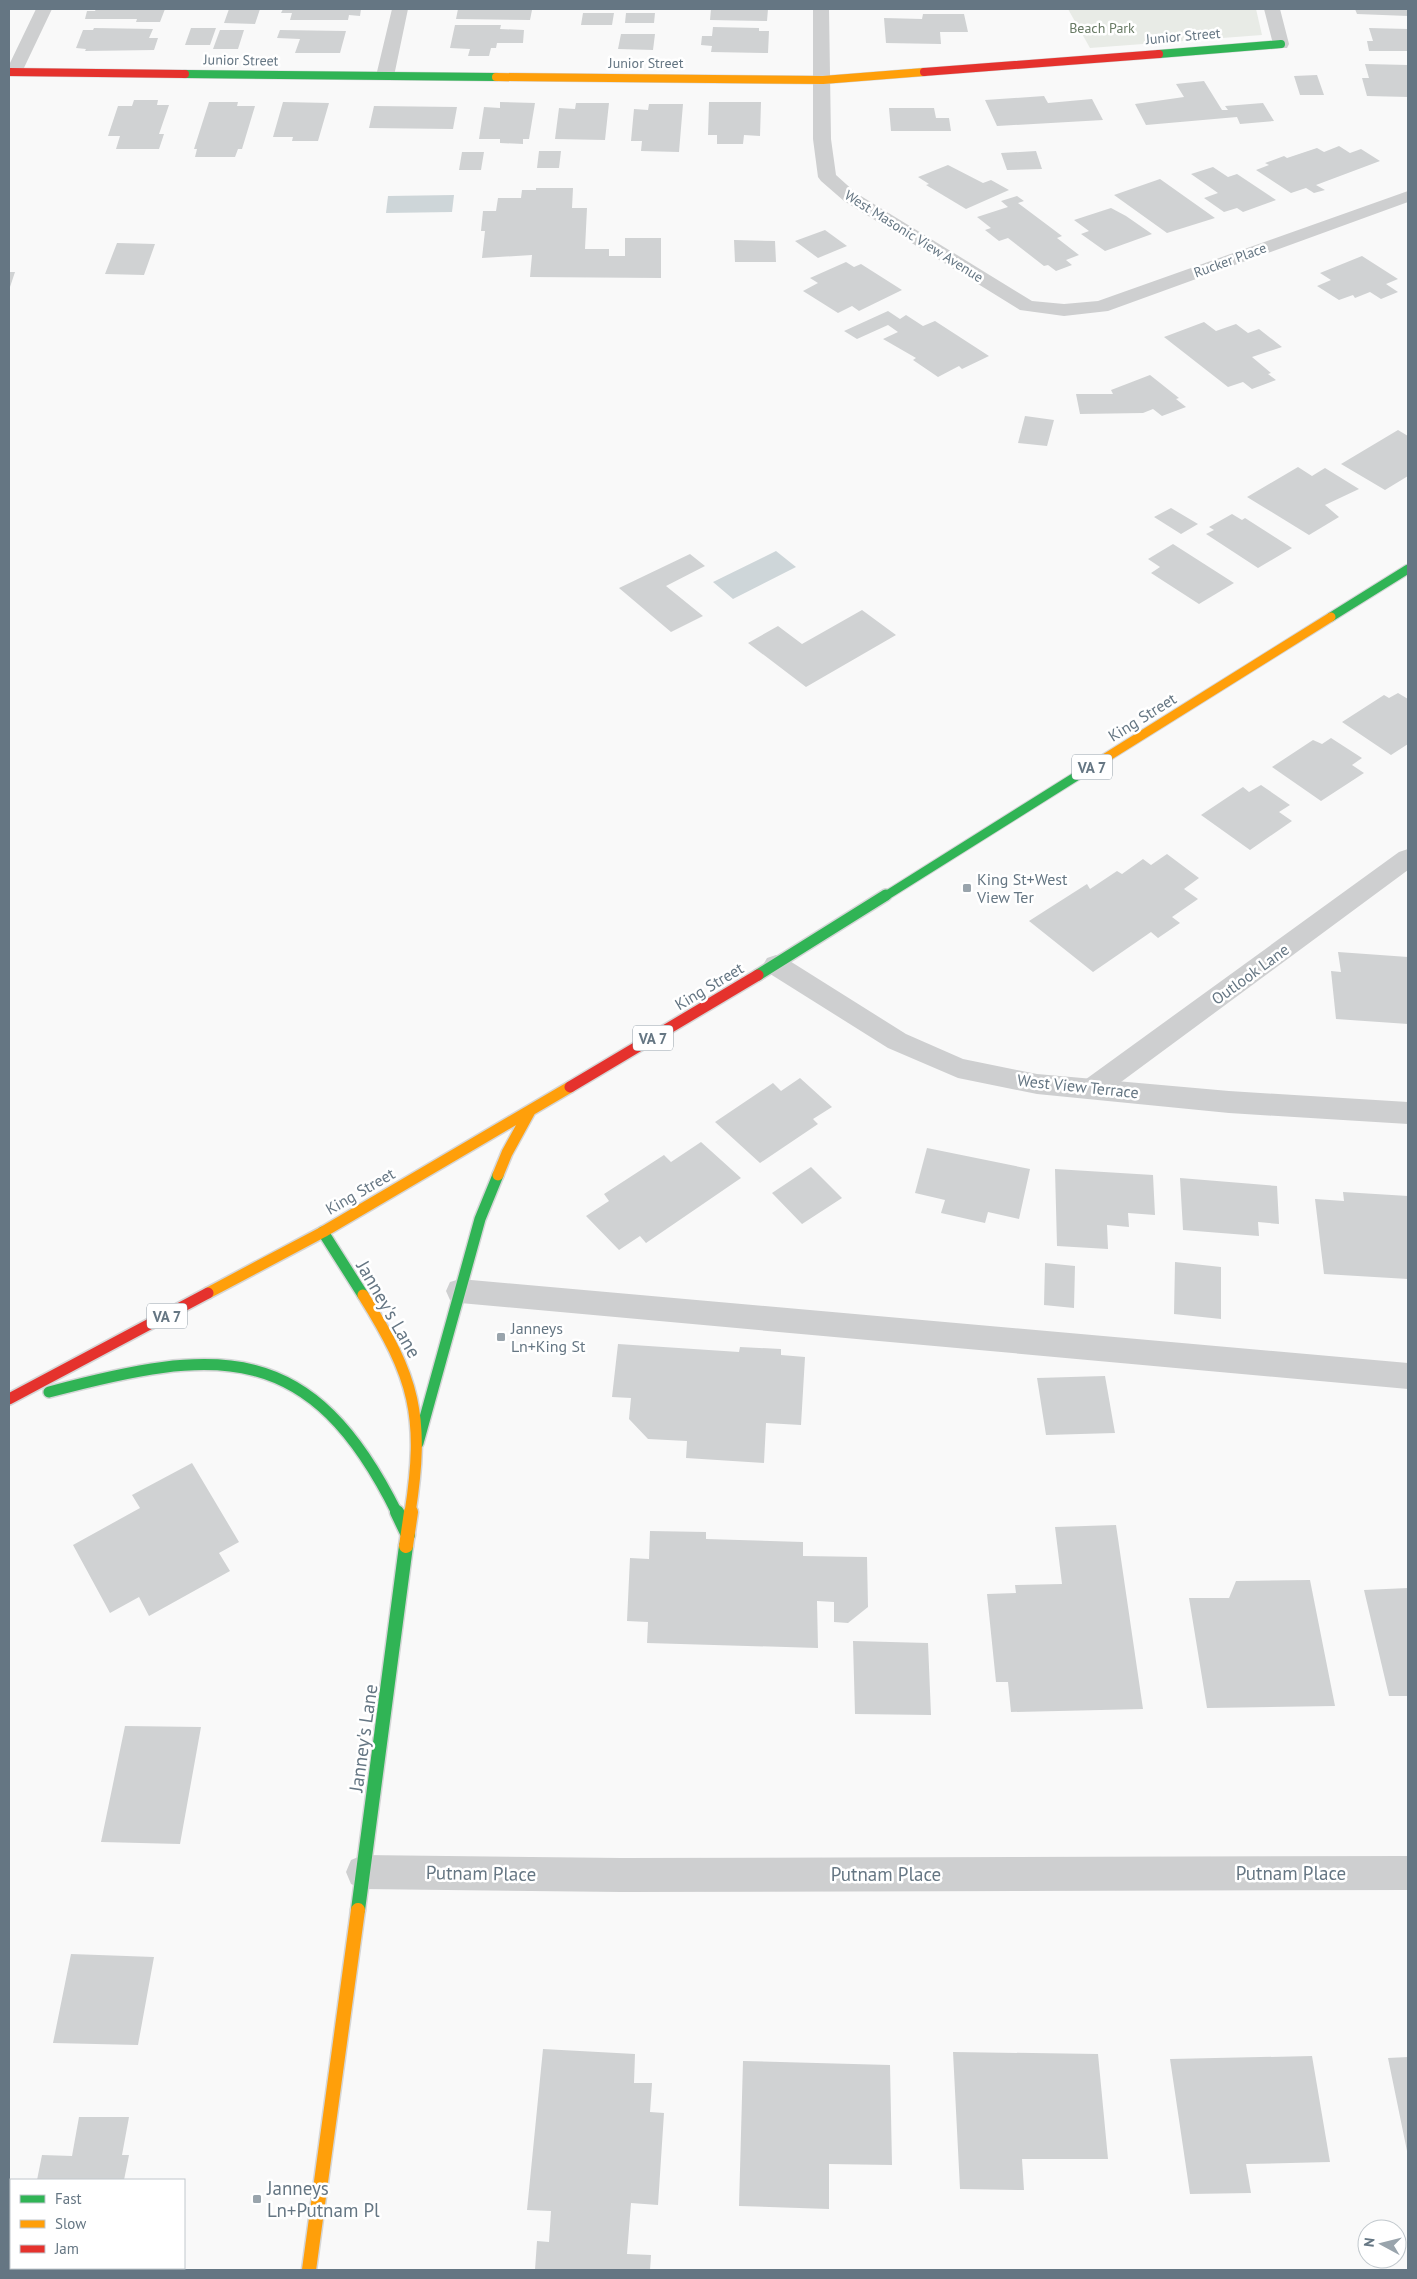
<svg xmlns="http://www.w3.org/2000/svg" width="1417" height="2279" viewBox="0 0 1417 2279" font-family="'PT Sans',sans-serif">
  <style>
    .green { fill: #e8ebe6 }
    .water { fill: #ced6d9 }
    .building { fill: #d0d2d3 }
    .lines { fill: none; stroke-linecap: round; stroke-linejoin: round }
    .fast-far3-casing { stroke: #d5d6d7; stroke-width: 9 }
    .fast-far2-casing { stroke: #d5d6d7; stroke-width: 11 }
    .fast-far1-casing { stroke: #d5d6d7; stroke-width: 14 }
    .fast-casing { stroke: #d5d6d7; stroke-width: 17 }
    .slow-far3-casing { stroke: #d5d6d7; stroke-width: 9 }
    .slow-far2-casing { stroke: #d5d6d7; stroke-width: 11 }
    .slow-far1-casing { stroke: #d5d6d7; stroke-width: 14 }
    .slow-casing { stroke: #d5d6d7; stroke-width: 17 }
    .jam-far1-casing { stroke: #d5d6d7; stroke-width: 9 }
    .jam-casing { stroke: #d5d6d7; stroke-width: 14 }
    .lane { fill: #cecfd0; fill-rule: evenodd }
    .street { fill: #cecfd0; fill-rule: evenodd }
    .fast-far3 { stroke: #30b455; stroke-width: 8 }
    .fast-far2 { stroke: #30b455; stroke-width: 9 }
    .fast-far1 { stroke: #30b455; stroke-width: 11 }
    .fast { stroke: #30b455; stroke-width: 14 }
    .slow-far3 { stroke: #ff9f0a; stroke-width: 8 }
    .slow-far2 { stroke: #ff9f0a; stroke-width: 9 }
    .slow-far1 { stroke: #ff9f0a; stroke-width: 11 }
    .slow { stroke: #ff9f0a; stroke-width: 14 }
    .jam-far1 { stroke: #e5322d; stroke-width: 8 }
    .jam { stroke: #e5322d; stroke-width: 11 }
    .poi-dot { fill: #99a4ac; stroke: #fff; stroke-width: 2 }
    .labels { text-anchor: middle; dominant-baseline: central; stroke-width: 5; stroke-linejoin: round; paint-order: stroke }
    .far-park-label { font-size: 14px; fill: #687a64; stroke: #fff }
    .far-street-label { font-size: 14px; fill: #657683; stroke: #fff }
    .shield { fill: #fff; stroke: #939fa8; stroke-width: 1 }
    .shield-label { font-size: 15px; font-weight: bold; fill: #657683 }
    .street-label { font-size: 16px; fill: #657683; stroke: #fff }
    .poi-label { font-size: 16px; fill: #657683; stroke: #fff; text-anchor: start }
    .near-street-label { font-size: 19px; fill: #657683; stroke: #fff }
    .near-poi-label { font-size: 19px; fill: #657683; stroke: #fff; text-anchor: start }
  </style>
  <rect width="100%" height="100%" fill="#f9f9f9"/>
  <path class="green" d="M 1068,9 L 1256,9 L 1262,35 L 1090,48 Z"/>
  <path class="water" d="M 454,195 L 452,212 L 386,213 L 388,196 Z
    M 776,551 L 796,567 L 733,599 L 713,582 Z"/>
  <path class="building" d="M 96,9 L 165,9 L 160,22 L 136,22 L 137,19 L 85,19 L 87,11 L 95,11 Z
    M 229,9 L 260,9 L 255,24 L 224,23 Z
    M 283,9 L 361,9 L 360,16 L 349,15 L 348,20 L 290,20 L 292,13 L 281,13 Z
    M 458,9 L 524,9 L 532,10 L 530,20 L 456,19 Z
    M 711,9 L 768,9 L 767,21 L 710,20 Z
    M 1355,9 L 1408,9 L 1408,16 L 1357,14 Z
    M 583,13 L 614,13 L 612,25 L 581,25 Z
    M 626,13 L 655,13 L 654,23 L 625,23 Z
    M 923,14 L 964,14 L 968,32 L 940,32 L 941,44 L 886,43 L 884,18 L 922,19 Z
    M 455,25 L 501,25 L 500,29 L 524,30 L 523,43 L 497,43 L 496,48 L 491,48 L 489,56 L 468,56 L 470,49 L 450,48 Z
    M 713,27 L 759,28 L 759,31 L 769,31 L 768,53 L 711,52 L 712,46 L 701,45 L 702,36 L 712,36 Z
    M 94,28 L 153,29 L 149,38 L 158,38 L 154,50 L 85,51 L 86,49 L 76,48 L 83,30 L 93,30 Z
    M 191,28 L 216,28 L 210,45 L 185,45 Z
    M 1369,28 L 1408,29 L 1408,51 L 1369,51 L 1367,41 L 1373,41 Z
    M 220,30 L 244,30 L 238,49 L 213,49 Z
    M 280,30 L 346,31 L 340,53 L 295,53 L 300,39 L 277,38 Z
    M 621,34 L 655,34 L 653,50 L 618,49 Z
    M 1365,64 L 1408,65 L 1408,97 L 1367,96 L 1362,78 L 1369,78 Z
    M 1317,75 L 1324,95 L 1300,95 L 1294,76 Z
    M 1204,81 L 1222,110 L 1228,110 L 1225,106 L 1263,103 L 1274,121 L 1240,124 L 1237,117 L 1146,125 L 1135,104 L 1184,97 L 1176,84 Z
    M 1044,96 L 1048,103 L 1092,99 L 1103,120 L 997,126 L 985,100 Z
    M 134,100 L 158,100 L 157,105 L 169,105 L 159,134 L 164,134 L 159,149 L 116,149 L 120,136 L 108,136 L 118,106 L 132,106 Z
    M 209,102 L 238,102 L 237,106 L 255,106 L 242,149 L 238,149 L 235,157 L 195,157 L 197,149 L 194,149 Z
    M 283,102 L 329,103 L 318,141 L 292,141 L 293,137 L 273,137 Z
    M 500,102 L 535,103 L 529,139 L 523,139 L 523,144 L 500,143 L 500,139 L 479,139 L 484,107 L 500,108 Z
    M 709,102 L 761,102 L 760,136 L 744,135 L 743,144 L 717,144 L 717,135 L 708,135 Z
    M 576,103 L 609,103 L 605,140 L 555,139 L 559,108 L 575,109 Z
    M 649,104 L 683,104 L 679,152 L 641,151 L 642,141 L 631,141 L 634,109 L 648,110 Z
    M 374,106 L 457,107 L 453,129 L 369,128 Z
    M 889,108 L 934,108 L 936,118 L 949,118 L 951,131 L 891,131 Z
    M 1339,146 L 1350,153 L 1361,149 L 1380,161 L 1316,185 L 1325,190 L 1314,193 L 1306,188 L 1291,193 L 1256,170 L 1269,165 L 1265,163 L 1284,156 L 1287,158 L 1317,148 L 1324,152 Z
    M 539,151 L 561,151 L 559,168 L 537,168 Z
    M 1036,151 L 1042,169 L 1007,170 L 1001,153 Z
    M 462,152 L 484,152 L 481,170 L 459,170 Z
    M 948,165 L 983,183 L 991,180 L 1009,190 L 966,209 L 926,185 L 929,184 L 918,177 Z
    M 1213,167 L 1228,177 L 1237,174 L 1276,200 L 1243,212 L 1237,208 L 1224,212 L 1204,198 L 1218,193 L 1191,174 Z
    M 1160,179 L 1215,218 L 1167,233 L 1114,195 Z
    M 536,188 L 573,188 L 572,208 L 587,208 L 585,249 L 609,249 L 609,256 L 625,256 L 625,238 L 661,238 L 661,278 L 530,277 L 532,255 L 482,258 L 485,231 L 481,231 L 483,211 L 496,211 L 498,198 L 521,198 L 522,190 L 536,190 Z
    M 1017,196 L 1024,201 L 1018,203 L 1062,236 L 1057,238 L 1079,255 L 1066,260 L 1072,265 L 1056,271 L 1048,265 L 1044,266 L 1008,238 L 999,241 L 985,230 L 991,228 L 977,217 L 1008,207 L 1001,201 Z
    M 1111,208 L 1126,216 L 1152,234 L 1105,251 L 1081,234 L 1089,231 L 1074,220 Z
    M 825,230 L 847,246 L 818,258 L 795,241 Z
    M 734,240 L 775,241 L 776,262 L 735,262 Z
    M 117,243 L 155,244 L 144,275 L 105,274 Z
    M 1362,256 L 1398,279 L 1386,284 L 1398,292 L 1381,299 L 1370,292 L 1355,298 L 1353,295 L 1339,300 L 1317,286 L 1331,280 L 1320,273 Z
    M 846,262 L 854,267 L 861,264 L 902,290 L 859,311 L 852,306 L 838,313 L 803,291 L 818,283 L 810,278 Z
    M 9,272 L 15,272 L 9,290 Z
    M 888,311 L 900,319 L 906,315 L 923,326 L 935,321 L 989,356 L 962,369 L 959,366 L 938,377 L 913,360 L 916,358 L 883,339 L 898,332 L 888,325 L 857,339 L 844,331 Z
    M 1204,322 L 1216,331 L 1236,324 L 1248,333 L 1259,329 L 1282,347 L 1252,357 L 1271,373 L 1268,374 L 1276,380 L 1252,389 L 1243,382 L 1228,387 L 1164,337 Z
    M 1150,375 L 1179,398 L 1176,399 L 1186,407 L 1162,416 L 1153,409 L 1143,413 L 1080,414 L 1076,394 L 1113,394 L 1111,390 Z
    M 1025,416 L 1054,420 L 1047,446 L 1018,443 Z
    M 1398,430 L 1408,436 L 1408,476 L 1385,490 L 1341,464 Z
    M 1298,467 L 1312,476 L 1325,468 L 1359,489 L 1325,505 L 1339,517 L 1309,535 L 1247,497 Z
    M 1171,508 L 1198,524 L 1181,534 L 1154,517 Z
    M 1232,514 L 1242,520 L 1245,518 L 1292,548 L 1258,568 L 1206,534 L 1214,530 L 1209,527 Z
    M 1173,544 L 1234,583 L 1199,604 L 1151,573 L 1160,567 L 1148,559 Z
    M 690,554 L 705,566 L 666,586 L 703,616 L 671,632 L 619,588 Z
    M 862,610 L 896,635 L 806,687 L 748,643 L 778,626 L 802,644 Z
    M 1398,693 L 1408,699 L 1408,744 L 1391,755 L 1342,722 L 1384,695 L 1389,698 Z
    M 1331,738 L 1362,758 L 1352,765 L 1364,773 L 1321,801 L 1272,767 L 1313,740 L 1322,744 Z
    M 1261,785 L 1290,805 L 1279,812 L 1292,821 L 1250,850 L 1201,815 L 1243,787 L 1249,792 Z
    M 1167,854 L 1199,878 L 1184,889 L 1198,899 L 1172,917 L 1180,923 L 1158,938 L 1151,932 L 1093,972 L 1029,921 L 1087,884 L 1090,889 L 1117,871 L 1122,874 L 1143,859 L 1151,865 Z
    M 1338,952 L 1408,957 L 1408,1024 L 1336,1019 L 1331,971 L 1341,972 Z
    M 800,1078 L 832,1107 L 813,1119 L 818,1124 L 760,1163 L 715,1122 L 773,1083 L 781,1091 Z
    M 701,1142 L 741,1178 L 646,1243 L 640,1236 L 619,1250 L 586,1216 L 609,1201 L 604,1194 L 664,1155 L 671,1162 Z
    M 927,1148 L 1030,1169 L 1019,1219 L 988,1212 L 985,1223 L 941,1213 L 945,1200 L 915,1193 Z
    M 811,1167 L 842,1198 L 802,1224 L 772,1193 Z
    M 1055,1169 L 1153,1175 L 1155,1215 L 1128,1213 L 1129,1227 L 1107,1225 L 1108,1249 L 1057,1246 Z
    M 1180,1178 L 1277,1186 L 1279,1224 L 1258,1222 L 1259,1236 L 1183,1230 Z
    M 1343,1192 L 1408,1196 L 1408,1279 L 1324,1274 L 1315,1199 L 1344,1201 Z
    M 1175,1262 L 1221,1267 L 1221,1319 L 1174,1314 Z
    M 1045,1263 L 1075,1266 L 1074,1308 L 1044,1305 Z
    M 618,1344 L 739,1352 L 740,1347 L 781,1349 L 781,1355 L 805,1357 L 801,1425 L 766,1423 L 764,1463 L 686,1458 L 687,1441 L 648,1439 L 629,1419 L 631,1398 L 612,1397 Z
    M 1105,1376 L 1115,1433 L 1046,1435 L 1037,1378 Z
    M 192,1463 L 239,1542 L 219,1553 L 230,1571 L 149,1616 L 139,1597 L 110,1613 L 73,1545 L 140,1508 L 132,1495 Z
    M 1116,1525 L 1143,1709 L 1011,1712 L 1008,1682 L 996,1682 L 987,1594 L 1016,1593 L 1015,1585 L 1062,1584 L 1055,1527 Z
    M 650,1531 L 706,1532 L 706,1539 L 803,1542 L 803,1556 L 867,1557 L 868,1607 L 848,1623 L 834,1622 L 834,1602 L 817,1601 L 818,1648 L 647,1643 L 648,1622 L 627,1621 L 630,1558 L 649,1559 Z
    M 1310,1580 L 1335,1706 L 1207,1708 L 1189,1598 L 1229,1598 L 1236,1581 Z
    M 1408,1588 L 1408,1696 L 1389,1696 L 1364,1590 Z
    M 853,1641 L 928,1643 L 931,1715 L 855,1714 Z
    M 125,1726 L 201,1727 L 180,1844 L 101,1842 Z
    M 71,1954 L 154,1957 L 138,2045 L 53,2043 Z
    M 543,2049 L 635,2054 L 634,2083 L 652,2083 L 650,2112 L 664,2113 L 658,2205 L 631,2203 L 627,2254 L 651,2255 L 650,2270 L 535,2270 L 537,2241 L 549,2242 L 551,2211 L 527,2210 Z
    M 953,2052 L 1098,2054 L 1108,2159 L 1022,2159 L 1024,2190 L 960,2189 Z
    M 1312,2056 L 1330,2162 L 1246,2164 L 1251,2193 L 1190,2194 L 1170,2059 Z
    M 1408,2057 L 1408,2151 L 1407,2151 L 1388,2058 Z
    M 743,2061 L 890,2065 L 892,2165 L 829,2164 L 829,2209 L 739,2206 Z
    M 79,2117 L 129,2117 L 122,2155 L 129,2155 L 124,2180 L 37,2180 L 42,2155 L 72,2156 Z"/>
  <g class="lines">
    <defs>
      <path id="fast-far3" d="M 1159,54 L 1281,44
        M 185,74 L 496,77"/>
      <path id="fast-far2" d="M 1331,617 L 1408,569
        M 884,897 L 1099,762"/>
      <path id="fast-far1" d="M 758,975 L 886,895
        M 323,1232 L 363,1295
        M 49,1392 C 218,1347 311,1339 397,1513
        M 418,1443 L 480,1219 L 498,1175"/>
      <path id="fast" d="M 397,1512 L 408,1535
        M 358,1910 L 406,1546"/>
      <path id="slow-far3" d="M 496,77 L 823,80 L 924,72"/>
      <path id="slow-far2" d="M 1099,762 L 1331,617"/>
      <path id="slow-far1" d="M 498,1175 L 507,1153 L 530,1111
        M 208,1293 L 323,1232 L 570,1087
        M 363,1295 C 415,1378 425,1416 410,1513"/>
      <path id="slow" d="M 406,1546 L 411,1512
        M 309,2270 L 358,1910"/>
      <path id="jam-far1" d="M 9,72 L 185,74
        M 924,72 L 1159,54"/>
      <path id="jam" d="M 570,1087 L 758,975
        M 9,1399 L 208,1293"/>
    </defs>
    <use href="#fast-far3" class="fast-far3-casing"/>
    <use href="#fast-far2" class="fast-far2-casing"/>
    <use href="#fast-far1" class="fast-far1-casing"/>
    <use href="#fast" class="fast-casing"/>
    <use href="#slow-far3" class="slow-far3-casing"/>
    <use href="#slow-far2" class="slow-far2-casing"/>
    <use href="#slow-far1" class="slow-far1-casing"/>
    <use href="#slow" class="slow-casing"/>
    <use href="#jam-far1" class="jam-far1-casing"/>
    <use href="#jam" class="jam-casing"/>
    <path class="lane" d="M 1264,9 L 1280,9 L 1289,44 L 1287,48 L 1275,48 L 1273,44 Z
      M 1408,849 L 1408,870 L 1102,1096 L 1092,1099 L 1082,1096 L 1078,1089 L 1082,1082 L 1399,852 Z
      M 460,1279 L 1408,1363 L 1408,1389 L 460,1303 L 450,1300 L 446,1291 L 450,1282 Z"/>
    <path class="street" d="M 36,9 L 52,9 L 22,72 L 20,76 L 9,76 L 9,65 Z
      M 392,9 L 408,9 L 394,76 L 391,80 L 379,80 L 376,76 Z
      M 813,9 L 829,9 L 831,139 L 836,175 L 856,193 L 1032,301 L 1064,304 L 1098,301 L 1408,191 L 1408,202 L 1108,311 L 1064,316 L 1020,310 L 844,201 L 821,181 L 818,177 L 813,139 Z
      M 776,955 L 785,958 L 906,1034 L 963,1059 L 1037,1074 L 1229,1091 L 1408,1102 L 1408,1124 L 1229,1113 L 1037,1094 L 958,1078 L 888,1048 L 767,972 L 763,965 L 767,958 Z
      M 363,1855 L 621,1858 L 1408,1856 L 1408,1890 L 621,1892 L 363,1889 L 351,1884 L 346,1872 L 351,1860 Z"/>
    <use href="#fast-far3" class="fast-far3"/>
    <use href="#fast-far2" class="fast-far2"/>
    <use href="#fast-far1" class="fast-far1"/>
    <use href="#fast" class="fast"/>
    <use href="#slow-far3" class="slow-far3"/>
    <use href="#slow-far2" class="slow-far2"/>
    <use href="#slow-far1" class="slow-far1"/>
    <use href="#slow" class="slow"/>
    <use href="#jam-far1" class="jam-far1"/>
    <use href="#jam" class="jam"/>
  </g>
  <g class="poi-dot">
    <rect x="962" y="883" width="10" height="10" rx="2.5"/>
    <rect x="496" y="1332" width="10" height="10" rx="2.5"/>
    <rect x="252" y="2194" width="10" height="10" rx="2.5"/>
  </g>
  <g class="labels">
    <g class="far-park-label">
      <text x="1102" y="28">Beach Park</text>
    </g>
    <g class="far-street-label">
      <text transform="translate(1183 36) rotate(-5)">Junior Street</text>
      <text transform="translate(241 60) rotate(1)">Junior Street</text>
      <text x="646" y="63">Junior Street</text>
      <text transform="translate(914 236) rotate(32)">West Masonic View Avenue</text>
      <text transform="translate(1230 260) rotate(-20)">Rucker Place</text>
    </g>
    <g class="shield">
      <rect x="1072" y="754.5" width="40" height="25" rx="4"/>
      <rect x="633" y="1025.5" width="40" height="25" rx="4"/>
      <rect x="147" y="1303.5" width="40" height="25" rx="4"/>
    </g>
    <g class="shield-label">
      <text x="1092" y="767">VA 7</text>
      <text x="653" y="1038">VA 7</text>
      <text x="167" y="1316">VA 7</text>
    </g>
    <g class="street-label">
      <text transform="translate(1142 717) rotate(-32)">King Street</text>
      <text transform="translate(1250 974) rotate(-36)">Outlook Lane</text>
      <text transform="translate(709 986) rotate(-31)">King Street</text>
      <text transform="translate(1078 1086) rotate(6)">West View Terrace</text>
      <text transform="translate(360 1191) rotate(-30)">King Street</text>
    </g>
    <g class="poi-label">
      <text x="977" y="879">King St+West<tspan x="977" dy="18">View Ter</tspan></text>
      <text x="511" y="1328">Janneys<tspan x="511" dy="18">Ln+King St</tspan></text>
    </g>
    <g class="near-street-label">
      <text transform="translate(389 1309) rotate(60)">Janney's Lane</text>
      <text transform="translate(363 1738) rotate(-82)">Janney's Lane</text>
      <text transform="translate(481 1873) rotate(1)">Putnam Place</text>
      <text x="1291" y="1873">Putnam Place</text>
      <text x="886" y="1874">Putnam Place</text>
    </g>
    <g class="near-poi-label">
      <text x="267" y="2188">Janneys<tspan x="267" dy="22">Ln+Putnam Pl</tspan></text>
    </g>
  </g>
  <rect width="1417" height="2279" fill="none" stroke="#657683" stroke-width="20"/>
  <rect x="10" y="2179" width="175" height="90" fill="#ffffff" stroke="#c1c8cd"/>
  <rect x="20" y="2195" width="25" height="8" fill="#30b455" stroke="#c1c8cd"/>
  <text x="55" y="2204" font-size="15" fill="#657683">Fast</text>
  <rect x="20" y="2220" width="25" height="8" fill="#ff9f0a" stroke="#c1c8cd"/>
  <text x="55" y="2229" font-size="15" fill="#657683">Slow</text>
  <rect x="20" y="2245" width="25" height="8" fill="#e5322d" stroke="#c1c8cd"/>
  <text x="55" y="2254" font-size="15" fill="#657683">Jam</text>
  <g transform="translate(1382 2244) rotate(277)"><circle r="24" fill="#ffffff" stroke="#c1c8cd"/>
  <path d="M0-4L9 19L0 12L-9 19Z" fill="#99a4ac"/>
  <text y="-8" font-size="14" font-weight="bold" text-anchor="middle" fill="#657683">N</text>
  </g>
</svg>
